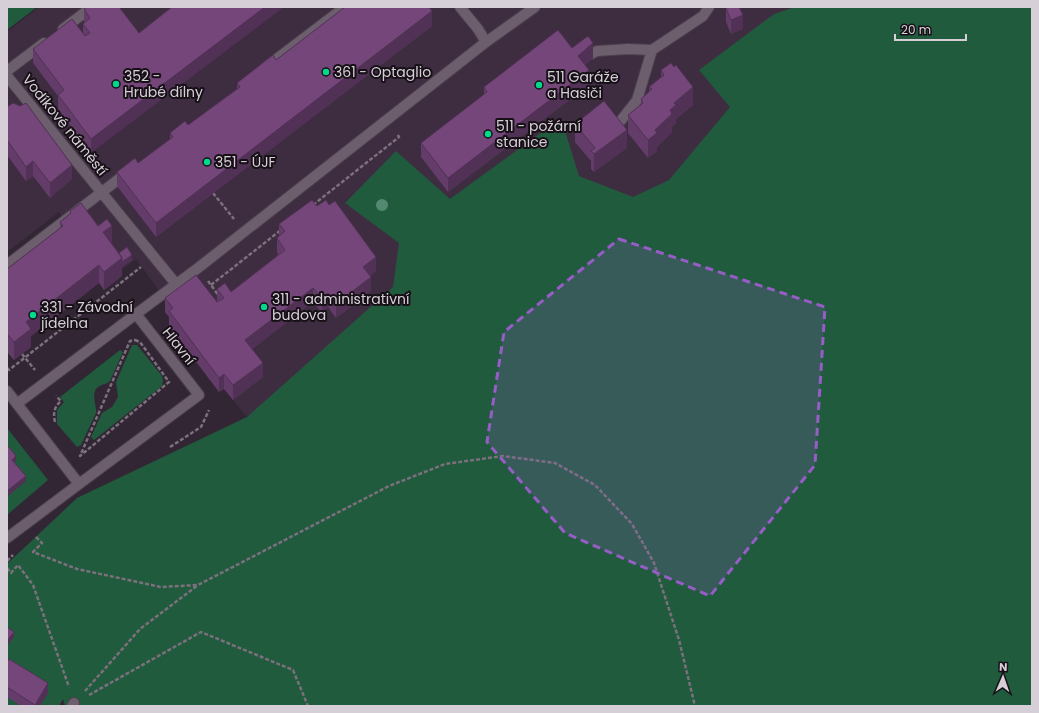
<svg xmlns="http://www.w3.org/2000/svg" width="1039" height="713" viewBox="0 0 1039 713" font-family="Poppins,sans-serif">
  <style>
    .built { fill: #3e2d40 }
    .green { fill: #205b3e }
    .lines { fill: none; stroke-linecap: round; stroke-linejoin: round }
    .service-casing { stroke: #4b414c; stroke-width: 12 }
    .minor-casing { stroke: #4b414c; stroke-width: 12 }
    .tertiary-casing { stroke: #4b414c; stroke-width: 12 }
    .path { stroke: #7b707c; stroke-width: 2.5; stroke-dasharray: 4 2; stroke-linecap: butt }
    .service { stroke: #6c5e6d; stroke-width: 10 }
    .minor { stroke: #6c5e6d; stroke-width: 10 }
    .tertiary { stroke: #6c5e6d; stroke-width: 10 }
    .tree { fill: #548870 }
    .wall { fill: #643c69 }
    .shaded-wall { fill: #513155 }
    .building { fill: #74467a; stroke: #513155 }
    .marked { fill: #975dc6; fill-opacity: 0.2; stroke: #975dc6; stroke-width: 3; stroke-dasharray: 8 5; stroke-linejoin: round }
    .poi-dot { fill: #00d98c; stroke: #171117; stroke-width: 1.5 }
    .labels { text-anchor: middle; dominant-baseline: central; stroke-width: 4; stroke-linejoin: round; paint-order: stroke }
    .poi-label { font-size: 14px; fill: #d7cfd8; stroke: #171117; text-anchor: start }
    .street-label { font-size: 14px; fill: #d7cfd8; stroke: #171117 }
  </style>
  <rect width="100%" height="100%" fill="#322634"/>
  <path class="built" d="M 39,7 L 1032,7 L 247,417 L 224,389 L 219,392 L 169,326 L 173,322 L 165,312 L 171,307 L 136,259 L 119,272 L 64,221 L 59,212 L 7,252 L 7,32 Z"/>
  <path class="green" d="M 7,7 L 37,7 L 7,30 Z
    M 795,7 L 1032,7 L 1032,706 L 65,706 L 63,699 L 59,706 L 7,706 L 7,564 L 77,498 L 247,417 L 393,287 L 399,243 L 345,203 L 396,151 L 450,199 L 561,118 L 579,176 L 633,197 L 669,180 L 730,107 L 699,70 L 774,14 Z
    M 132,345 L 137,345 L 162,376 L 163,380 L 162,386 L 94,440 L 91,437 L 102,413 L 112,407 L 118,397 L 116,382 Z
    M 120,350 L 123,352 L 110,381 C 107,384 102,384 98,387 C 90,393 97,405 96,413 L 81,445 L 77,447 L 57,424 L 57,410 L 64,402 L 60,397 Z
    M 7,428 L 48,480 L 7,515 Z"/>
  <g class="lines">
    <defs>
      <path id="service" d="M 460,7 L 478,29 L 486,42
        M 63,29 L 92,7
        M 591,54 L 597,51 L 628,49 L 652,50 L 703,16 L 709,7
        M 266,67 L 345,7
        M 7,71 L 44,43
        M 7,76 L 176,284
        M 612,130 L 619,123 L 637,100 L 652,50
        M 7,265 L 128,172"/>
      <path id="minor" d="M 136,314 L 198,268 L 486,42 L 535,7
        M 7,391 L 79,484 L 199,395 L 136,314 L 18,403
        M 72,706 L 74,703"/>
      <path id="tertiary" d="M 7,538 L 79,484"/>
    </defs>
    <use href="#service" class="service-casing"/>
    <use href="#minor" class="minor-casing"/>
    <use href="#tertiary" class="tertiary-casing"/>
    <path class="path" d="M 213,193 L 234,219
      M 313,205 L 399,137 L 397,134
      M 208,281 L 219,296
      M 211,285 L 281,230
      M 135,340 L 140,342 L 169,382 L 80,456 L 130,341 Z
      M 22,354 L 35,370
      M 7,368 L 9,370 L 141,267
      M 55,422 C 53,413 54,407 61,401 L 56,396
      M 170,447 L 201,427 L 209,410
      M 36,537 L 42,543 L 33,552 L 77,569 L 161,587 L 198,585 L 389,486 L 445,464 L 503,456 L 555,463 L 595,485 L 632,524 L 654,563 L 679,640 L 695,706
      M 7,561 L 13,555
      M 7,568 L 11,573 L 18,565 L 33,585 L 69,687
      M 85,691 L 140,629 L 198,585
      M 89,695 L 201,632 L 293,670 L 308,706"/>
    <use href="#service" class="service"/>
    <use href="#minor" class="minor"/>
    <use href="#tertiary" class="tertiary"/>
  </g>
  <circle class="tree" cx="382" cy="205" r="6"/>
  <path class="wall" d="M 119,7 L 91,153 L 58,109 L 58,96 L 33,63 L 33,49 L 83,34 L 83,24 L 84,23 L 84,9 Z
    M 726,8 L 743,29 L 731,34 L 726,22 Z
    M 432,26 L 156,237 L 117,186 L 117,172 L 138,163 L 170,139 L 170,133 L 188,125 L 237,89 L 237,83 L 276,60 Z
    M 572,48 L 593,58 L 585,65 L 589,85 L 448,192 L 421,157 L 421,143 L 484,95 L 484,87 Z
    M 661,70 L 693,105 L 676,119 L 676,123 L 672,127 L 672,132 L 657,147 L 657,151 L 648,158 L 628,133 L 628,115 L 641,105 L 641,99 L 649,92 L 649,87 L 661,77 Z
    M 7,107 L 72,179 L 50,198 L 33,176 L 26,181 L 7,155 Z
    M 575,124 L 627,148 L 594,172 L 591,169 L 591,161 L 575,142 Z
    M 317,206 L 376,271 L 370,276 L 371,291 L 336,318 L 328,307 L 322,313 L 313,302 L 252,349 L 263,377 L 233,400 L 224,389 L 219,392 L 169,326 L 169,317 L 165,312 L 165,298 L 217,302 L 217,289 L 231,292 L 278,255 L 277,252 L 277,238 L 279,236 L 279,224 Z
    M 70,211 L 112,244 L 119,253 L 132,260 L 122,267 L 122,276 L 104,290 L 99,283 L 31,336 L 31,347 L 14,360 L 7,352 L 7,269 L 60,228 L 60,222 L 70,214 Z
    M 7,662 L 48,693 L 40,706 L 21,706 L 7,697 Z"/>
  <path class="shaded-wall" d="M 265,7 L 284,7 L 91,153 L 91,139 Z
    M 432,11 L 432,26 L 156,237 L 156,223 Z
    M 743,15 L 743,29 L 731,34 L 731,20 Z
    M 593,43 L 593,58 L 578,70 L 578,56 Z
    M 589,70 L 589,85 L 448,192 L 448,178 Z
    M 693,87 L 693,105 L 676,119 L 676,123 L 672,127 L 672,132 L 657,147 L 657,151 L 648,158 L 648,140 L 670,110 L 674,103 Z
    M 627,130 L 627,148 L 594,172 L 594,154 Z
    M 33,161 L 33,176 L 26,181 L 26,167 Z
    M 72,165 L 72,179 L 50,198 L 50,183 Z
    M 112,226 L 112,244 L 103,232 Z
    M 132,255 L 132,260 L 122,267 L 122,276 L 104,290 L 104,272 L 122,258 Z
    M 376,257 L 376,271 L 363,282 L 363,267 Z
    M 99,265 L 99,283 L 31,336 L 31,347 L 14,360 L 14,342 L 26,322 Z
    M 371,277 L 371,291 L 336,318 L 336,304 Z
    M 313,288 L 313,302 L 245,355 L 245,340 Z
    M 328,293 L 328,307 L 322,313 L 322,298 Z
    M 263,363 L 263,377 L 233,400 L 233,385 Z
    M 224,374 L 224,389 L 219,392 L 219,378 Z
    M 16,456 L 16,461 L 12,465 L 12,460 Z
    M 26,476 L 26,481 L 7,497 L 7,491 Z
    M 14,632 L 14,637 L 7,646 L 7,641 Z
    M 48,683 L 48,693 L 40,706 L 35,706 L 35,705 Z"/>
  <path class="building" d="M 87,7 L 119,7 L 139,33 L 172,7 L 265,7 L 91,139 L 58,95 L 64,90 L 33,49 L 72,19 L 85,36 L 90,33 L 83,24 L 90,18 L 84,9 Z
    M 345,7 L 429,7 L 432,11 L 156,223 L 117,172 L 135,158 L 138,163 L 173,137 L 170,133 L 185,121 L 188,125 L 240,87 L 237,83 L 273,55 L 276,60 Z
    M 728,7 L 739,7 L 743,15 L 731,20 L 726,8 Z
    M 558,30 L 572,48 L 588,36 L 593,43 L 578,56 L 589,70 L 448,178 L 421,143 L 487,92 L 484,87 Z
    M 671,63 L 674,67 L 676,65 L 693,87 L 674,103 L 676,105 L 670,110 L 672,114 L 655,130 L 657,133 L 648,140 L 628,115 L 643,103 L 641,99 L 652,89 L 649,87 L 664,75 L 661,70 Z
    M 604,101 L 627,130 L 594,154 L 591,151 L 595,148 L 575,124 Z
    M 13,103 L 20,106 L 26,103 L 72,165 L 50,183 L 33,161 L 26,167 L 7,140 L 7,107 Z
    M 312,200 L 317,206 L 326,200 L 329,205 L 335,201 L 376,257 L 363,267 L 371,277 L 336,304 L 328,293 L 322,298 L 313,288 L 245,340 L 263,363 L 233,385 L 224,374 L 219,378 L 169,311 L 173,308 L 165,298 L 196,275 L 217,302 L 224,298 L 217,289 L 225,283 L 231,292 L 285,250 L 277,238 L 285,231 L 279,224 Z
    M 81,203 L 98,226 L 107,219 L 112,226 L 103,232 L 122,258 L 104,272 L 99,265 L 26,322 L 31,329 L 14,342 L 7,334 L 7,269 L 63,226 L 60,222 L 71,213 L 70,211 Z
    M 127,247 L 132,255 L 122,262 L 122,258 L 119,253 Z
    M 9,447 L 16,456 L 12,460 L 26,476 L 7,491 L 7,449 Z
    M 7,627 L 14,632 L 7,641 Z
    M 9,659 L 48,683 L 35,705 L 7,687 L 7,662 Z"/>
  <path class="marked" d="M 619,239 L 825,307 L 815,465 L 710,596 L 565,533 L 487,442 L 504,332 Z"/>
  <g class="poi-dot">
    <circle cx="326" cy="72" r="4"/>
    <circle cx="116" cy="84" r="4"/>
    <circle cx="539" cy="85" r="4"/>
    <circle cx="488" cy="134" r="4"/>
    <circle cx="207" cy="162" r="4"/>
    <circle cx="264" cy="307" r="4"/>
    <circle cx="33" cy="315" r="4"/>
  </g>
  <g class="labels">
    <g class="poi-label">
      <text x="334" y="72">361 - Optaglio</text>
      <text x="124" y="76">352 -<tspan x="124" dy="16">Hrubé dílny</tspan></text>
      <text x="547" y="77">511 Garáže<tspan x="547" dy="16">a Hasiči</tspan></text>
      <text x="496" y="126">511 - požární<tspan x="496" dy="16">stanice</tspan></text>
      <text x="215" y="162">351 - ÚJF</text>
      <text x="272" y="299">311 - administrativní<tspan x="272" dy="16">budova</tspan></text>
      <text x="41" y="307">331 - Závodní<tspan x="41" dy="16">jídelna</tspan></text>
    </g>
    <g class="street-label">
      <text transform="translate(65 125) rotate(51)">Vodíkové náměstí</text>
      <text transform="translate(179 346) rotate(52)">Hlavní</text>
    </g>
  </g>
  <rect width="1039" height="713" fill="none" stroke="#d7cfd8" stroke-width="16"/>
  <g transform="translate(1003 677) rotate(2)" stroke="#171117" stroke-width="3" paint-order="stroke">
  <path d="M0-3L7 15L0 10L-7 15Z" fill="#d7cfd8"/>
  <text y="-6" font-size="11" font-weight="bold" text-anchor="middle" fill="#d7cfd8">N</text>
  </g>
  <path d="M895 34v6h71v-6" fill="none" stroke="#d7cfd8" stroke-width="2"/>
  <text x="901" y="34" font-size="12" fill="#d7cfd8" stroke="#171117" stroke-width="3" paint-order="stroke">20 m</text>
</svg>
